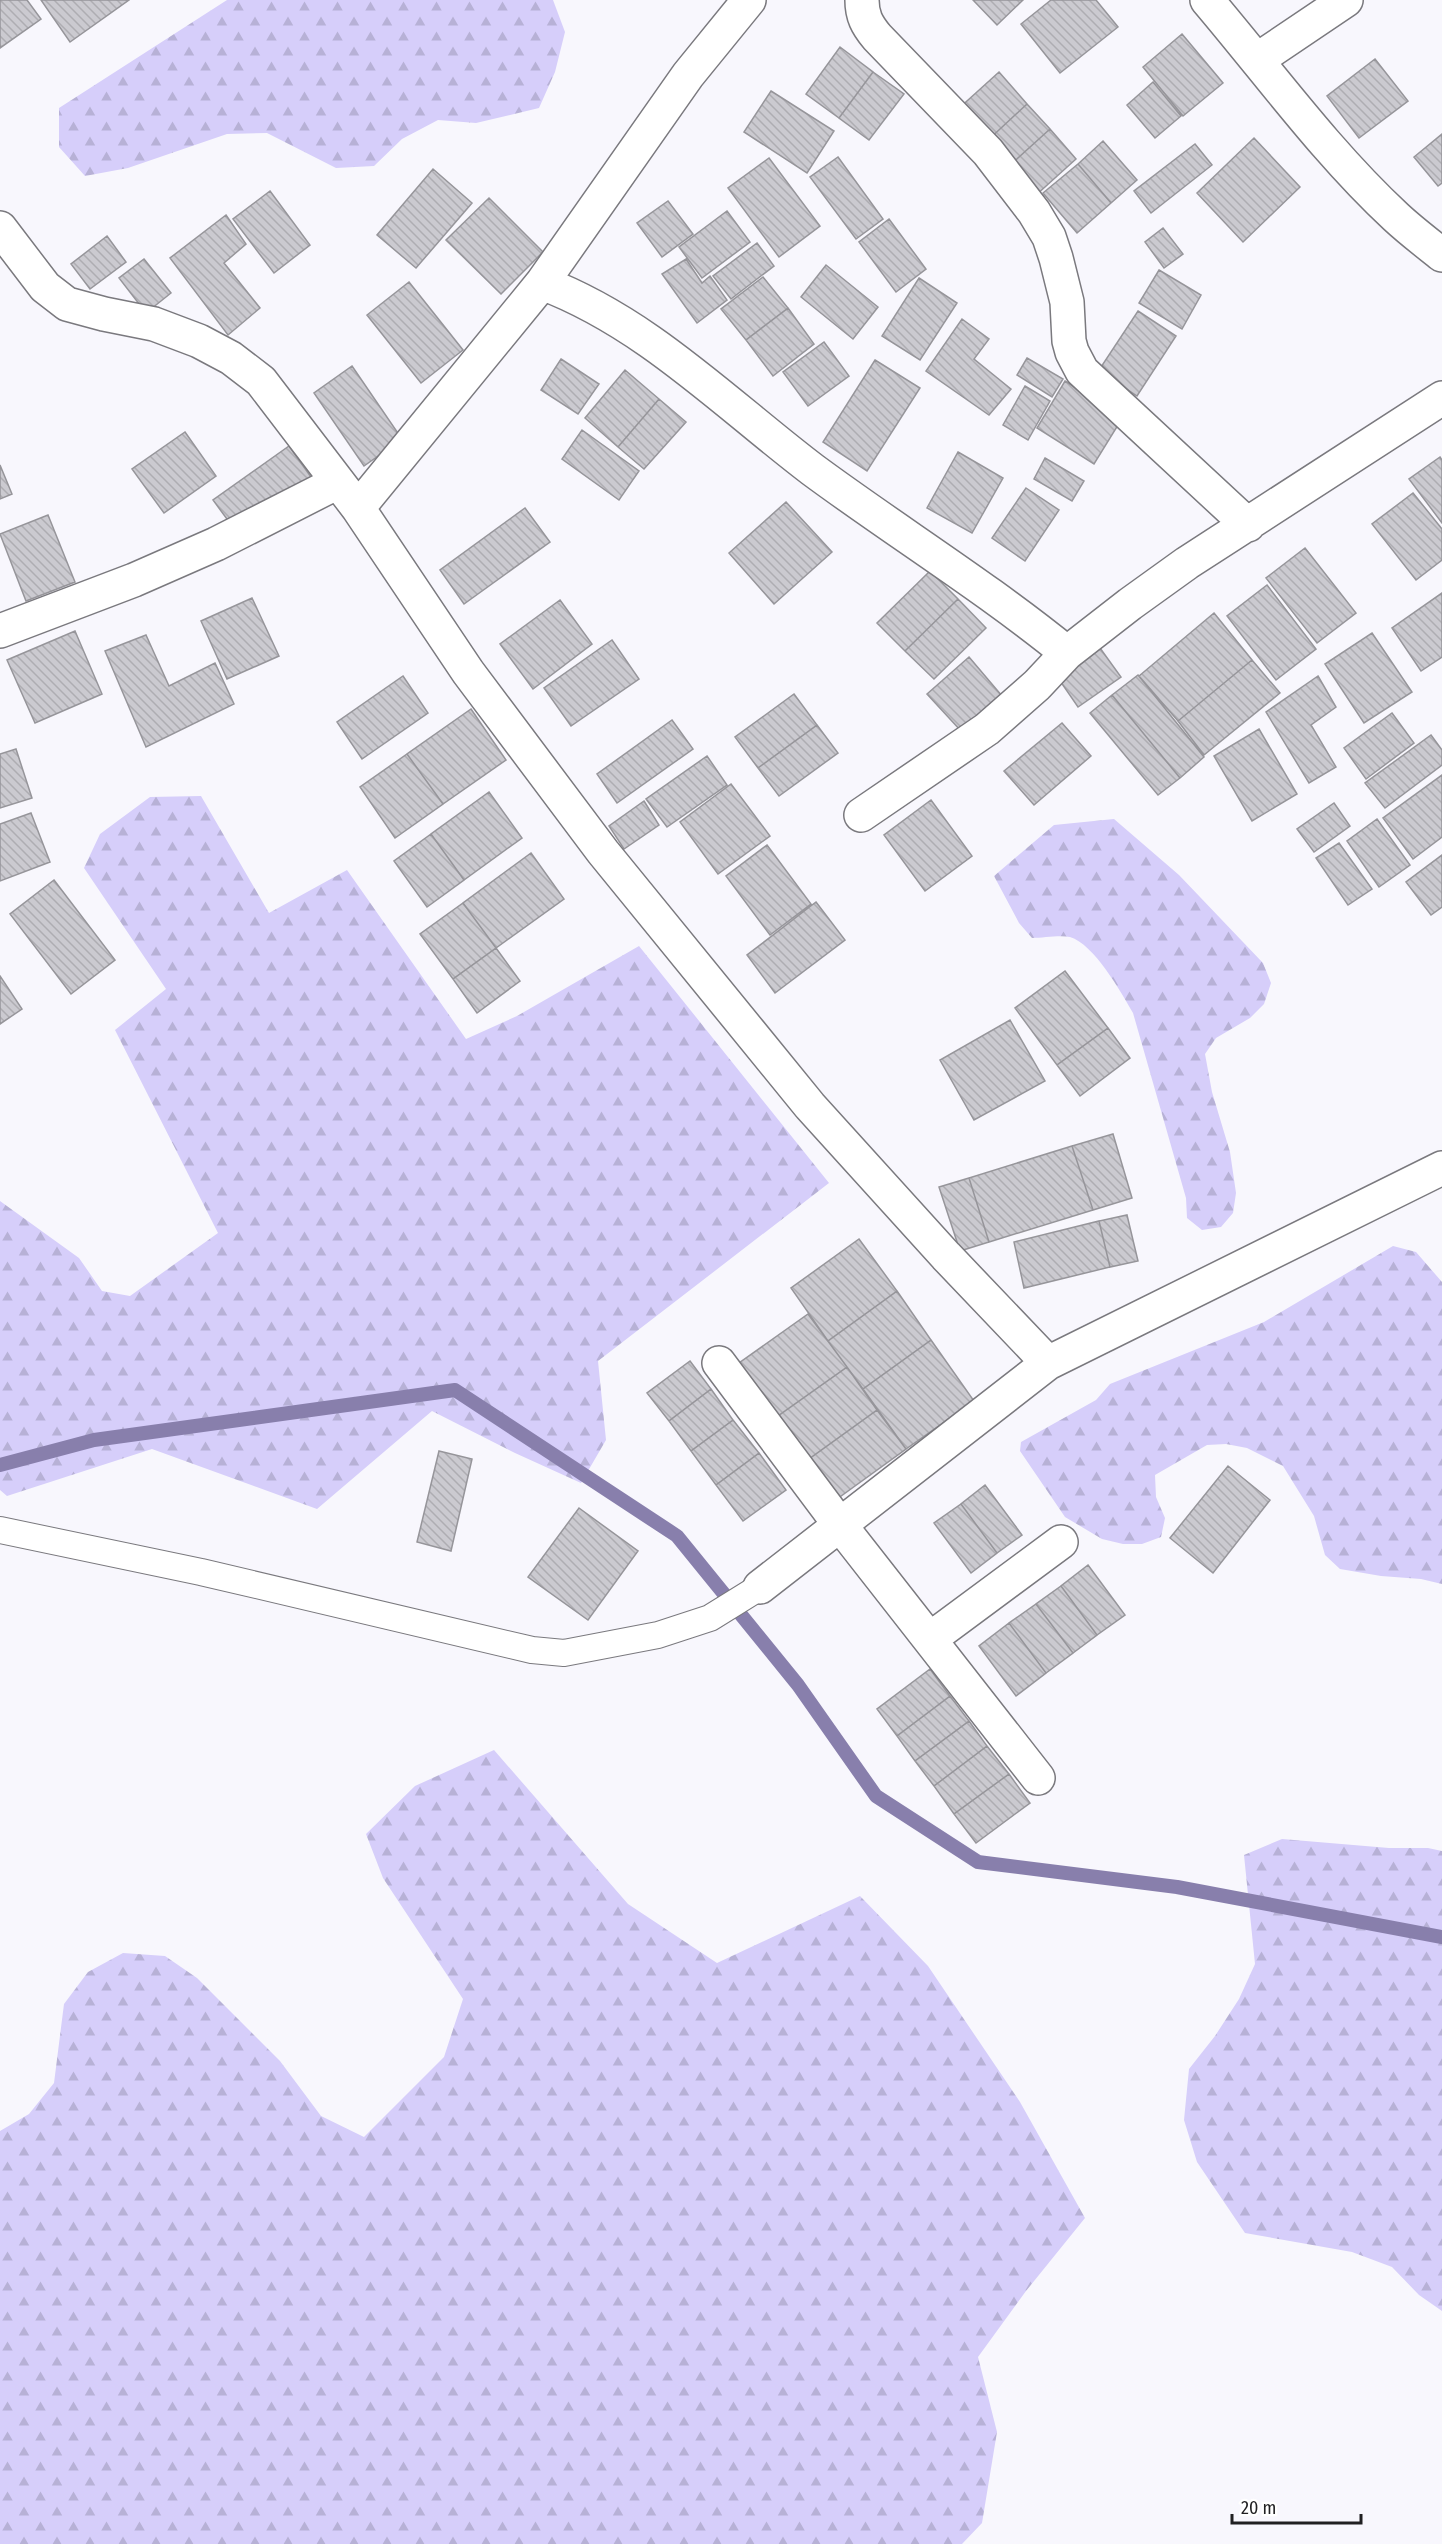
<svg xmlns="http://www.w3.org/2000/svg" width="1442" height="2544" viewBox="0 0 1442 2544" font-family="'Fira Sans Condensed',sans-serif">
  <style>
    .forest { fill: url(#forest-firs) }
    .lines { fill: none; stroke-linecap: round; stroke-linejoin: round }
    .stream { stroke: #887fac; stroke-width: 14 }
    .building { fill: url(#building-back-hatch); stroke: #96959a; stroke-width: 1.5 }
    .service-casing { stroke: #7a797e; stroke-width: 28 }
    .minor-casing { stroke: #7a797e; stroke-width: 36 }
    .tertiary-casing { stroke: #7a797e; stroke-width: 36 }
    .service { stroke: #fff; stroke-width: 26 }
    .minor { stroke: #fff; stroke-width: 33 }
    .tertiary { stroke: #fff; stroke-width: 33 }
  </style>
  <defs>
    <pattern id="forest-firs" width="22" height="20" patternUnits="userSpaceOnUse" patternTransform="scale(1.5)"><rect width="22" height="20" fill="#d6cefa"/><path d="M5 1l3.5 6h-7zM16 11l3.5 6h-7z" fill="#b7b1d6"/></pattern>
    <pattern id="building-back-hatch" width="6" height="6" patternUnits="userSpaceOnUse" patternTransform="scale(1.5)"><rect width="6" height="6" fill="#cbcad0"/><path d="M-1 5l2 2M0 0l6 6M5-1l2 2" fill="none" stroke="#aeadb2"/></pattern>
  </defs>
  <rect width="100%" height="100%" fill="#f8f7fd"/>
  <path class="forest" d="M 227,0 L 553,0 L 565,32 L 555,72 L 539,108 L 476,123 L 438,120 L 402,139 L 374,166 L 336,168 L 267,133 L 227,134 L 128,168 L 85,176 L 59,147 L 59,108 Z
    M 201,796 L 269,913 L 347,870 L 466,1039 L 517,1016 L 639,946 L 829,1183 L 598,1361 L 606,1440 L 581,1483 L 515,1453 L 432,1411 L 317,1509 L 152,1449 L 7,1496 L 0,1490 L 0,1201 L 79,1258 L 102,1291 L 130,1296 L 218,1233 L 115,1030 L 166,989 L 84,868 L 100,834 L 150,797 Z
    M 1114,819 L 1179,875 L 1263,963 L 1271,983 L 1264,1004 L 1250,1018 L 1216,1038 L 1205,1054 L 1212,1092 L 1230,1152 L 1236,1193 L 1233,1213 L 1221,1227 L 1202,1230 L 1187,1218 L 1186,1198 L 1133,1013 C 1121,992 1094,944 1070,937 C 1059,935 1043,938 1032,938 L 1019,923 L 994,876 L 1054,825 Z
    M 1393,1246 L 1416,1252 L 1442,1282 L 1442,1584 L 1421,1579 L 1381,1576 L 1340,1569 L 1325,1555 L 1314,1516 L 1283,1466 L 1247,1448 L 1226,1444 L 1207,1445 L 1155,1475 L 1156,1497 L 1165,1518 L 1161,1537 L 1142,1544 L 1123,1544 L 1102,1539 L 1065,1517 L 1020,1451 L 1021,1442 L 1096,1400 L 1110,1384 L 1264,1322 Z
    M 494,1750 L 628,1904 L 717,1963 L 860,1896 L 928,1966 L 1020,2102 L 1085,2218 L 1026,2291 L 978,2357 L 997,2432 L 982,2523 L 962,2544 L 0,2544 L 0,2131 L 29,2114 L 54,2083 L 64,2004 L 88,1972 L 123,1953 L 165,1956 L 197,1978 L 280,2061 L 321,2116 L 364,2137 L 444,2057 L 463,1999 L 383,1878 L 366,1834 L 415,1786 Z
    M 1282,1839 L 1389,1848 L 1428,1848 L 1442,1851 L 1442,2311 L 1419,2295 L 1392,2267 L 1352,2252 L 1245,2233 L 1197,2162 L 1184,2120 L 1189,2069 L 1215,2036 L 1239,1999 L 1255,1964 L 1244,1855 Z"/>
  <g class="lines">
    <path class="stream" d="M 0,1465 L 94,1440 L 455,1390 L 677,1536 L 798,1685 L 876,1796 L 978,1862 L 1177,1887 L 1442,1937"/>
  </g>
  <path class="building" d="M 0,0 L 27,0 L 41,19 L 0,48 Z
    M 41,0 L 129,0 L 70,42 Z
    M 973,0 L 1023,0 L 997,25 Z
    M 1051,0 L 1096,0 L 1118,27 L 1060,73 L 1021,24 Z
    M 1182,34 L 1223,83 L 1183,116 L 1143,67 Z
    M 840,47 L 873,72 L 839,118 L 806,94 Z
    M 1375,59 L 1408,101 L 1359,138 L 1327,96 Z
    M 873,72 L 904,94 L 869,140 L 839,118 Z
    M 999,72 L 1027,104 L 986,142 L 957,110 Z
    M 1153,82 L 1181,116 L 1155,138 L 1127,105 Z
    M 771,91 L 834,131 L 807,173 L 744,132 Z
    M 1027,104 L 1050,129 L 1008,167 L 986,142 Z
    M 1050,129 L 1076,159 L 1035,196 L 1008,167 Z
    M 1442,134 L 1442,183 L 1438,186 L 1414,157 Z
    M 1254,138 L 1300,187 L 1243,242 L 1197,193 Z
    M 1103,141 L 1137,180 L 1111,203 L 1078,164 Z
    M 1195,144 L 1212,165 L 1151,213 L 1134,191 Z
    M 838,157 L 883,219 L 856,239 L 810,177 Z
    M 769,158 L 820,226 L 779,257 L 728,188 Z
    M 1078,164 L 1111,203 L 1077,233 L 1043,193 Z
    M 433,169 L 472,203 L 416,268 L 377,235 Z
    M 270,191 L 310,245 L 274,273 L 233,219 Z
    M 489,198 L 543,252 L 501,294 L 446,240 Z
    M 668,201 L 693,234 L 662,257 L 637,223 Z
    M 727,211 L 750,242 L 702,278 L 679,247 Z
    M 226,215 L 246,244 L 224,263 L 260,308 L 228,335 L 170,258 Z
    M 889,219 L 926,269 L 896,292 L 859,242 Z
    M 1163,228 L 1183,254 L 1164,268 L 1145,242 Z
    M 107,236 L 126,262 L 90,289 L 71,264 Z
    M 757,243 L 774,266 L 731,299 L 713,276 Z
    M 144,259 L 171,293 L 146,313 L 119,278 Z
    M 686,259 L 702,283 L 710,276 L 727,300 L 697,323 L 662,274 Z
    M 826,265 L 878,307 L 853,339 L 801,297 Z
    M 1159,270 L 1201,295 L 1182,329 L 1139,303 Z
    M 763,277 L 788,308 L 746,340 L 721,309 Z
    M 919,278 L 957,303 L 920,360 L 882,336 Z
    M 409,282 L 463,350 L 421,383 L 367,315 Z
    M 788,308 L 814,344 L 773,376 L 746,340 Z
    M 1138,311 L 1176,336 L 1137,396 L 1099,370 Z
    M 962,319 L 989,339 L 974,359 L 1011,389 L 989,415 L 926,371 Z
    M 824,342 L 849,376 L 808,406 L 783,372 Z
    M 1027,358 L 1063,379 L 1052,397 L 1017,375 Z
    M 561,359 L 599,384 L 578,414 L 541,390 Z
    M 875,360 L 920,388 L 867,471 L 823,442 Z
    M 352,366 L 402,439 L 364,466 L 314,393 Z
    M 625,370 L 659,399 L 618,447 L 585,418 Z
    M 1065,381 L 1123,417 L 1094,464 L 1037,428 Z
    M 1025,386 L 1050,401 L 1028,440 L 1003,425 Z
    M 659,399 L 686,422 L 644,469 L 618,447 Z
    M 582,430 L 639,471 L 619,500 L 562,459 Z
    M 185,432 L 216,476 L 164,513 L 132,469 Z
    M 289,446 L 311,477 L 235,530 L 213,500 Z
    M 958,452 L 1003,478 L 972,533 L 927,508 Z
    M 1440,457 L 1442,460 L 1442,523 L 1409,479 Z
    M 1045,458 L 1084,481 L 1072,501 L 1034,479 Z
    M 0,465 L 12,494 L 0,499 Z
    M 1026,488 L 1059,510 L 1025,561 L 992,538 Z
    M 1413,493 L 1442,529 L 1442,560 L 1416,580 L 1372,524 Z
    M 786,502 L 832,552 L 774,604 L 729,553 Z
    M 525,508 L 550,542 L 464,604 L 440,570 Z
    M 48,515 L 75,582 L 26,601 L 0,534 Z
    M 1305,548 L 1356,613 L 1317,643 L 1266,578 Z
    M 930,571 L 958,599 L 905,651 L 877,623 Z
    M 1267,585 L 1316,649 L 1276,680 L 1227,616 Z
    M 1442,593 L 1442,657 L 1421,671 L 1392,628 Z
    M 252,598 L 279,656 L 227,679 L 201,621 Z
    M 958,599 L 986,628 L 934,679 L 905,651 Z
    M 560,600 L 592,644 L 533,689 L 500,644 Z
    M 1214,613 L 1252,660 L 1178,721 L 1139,676 Z
    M 75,631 L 102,694 L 35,723 L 7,660 Z
    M 1372,633 L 1412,692 L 1364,723 L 1325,664 Z
    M 146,635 L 169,686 L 215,663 L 234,704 L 146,747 L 105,651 Z
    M 612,640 L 639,679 L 571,726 L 544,688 Z
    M 1100,648 L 1121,677 L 1078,707 L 1058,678 Z
    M 969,657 L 1002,696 L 961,731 L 927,694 Z
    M 1252,660 L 1280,693 L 1204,755 L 1178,721 Z
    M 1138,675 L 1204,757 L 1180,778 L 1112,695 Z
    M 403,676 L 428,713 L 362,759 L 337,722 Z
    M 1318,676 L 1336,707 L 1311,725 L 1336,767 L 1309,783 L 1266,712 Z
    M 794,694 L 817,725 L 758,768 L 735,737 Z
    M 1112,695 L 1180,778 L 1158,795 L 1090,713 Z
    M 471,709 L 506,760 L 443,804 L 407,754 Z
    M 1392,713 L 1414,743 L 1366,779 L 1344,748 Z
    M 672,720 L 693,749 L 617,803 L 597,774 Z
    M 1062,723 L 1091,756 L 1034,805 L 1004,771 Z
    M 817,725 L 838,753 L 779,796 L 758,768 Z
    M 1259,729 L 1297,794 L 1252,821 L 1214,756 Z
    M 1431,735 L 1442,750 L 1442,765 L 1385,808 L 1365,783 Z
    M 16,749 L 32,798 L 0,808 L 0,754 Z
    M 407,754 L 443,804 L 395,838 L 360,787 Z
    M 707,756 L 727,785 L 667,827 L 646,799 Z
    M 1442,775 L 1442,837 L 1413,859 L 1383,818 Z
    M 731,784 L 770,836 L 718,874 L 680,822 Z
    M 489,792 L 522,838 L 464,880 L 431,834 Z
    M 931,800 L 972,856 L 925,891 L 884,835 Z
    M 644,801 L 659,825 L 624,849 L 609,826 Z
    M 1334,803 L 1350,826 L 1314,852 L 1297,829 Z
    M 31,813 L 50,862 L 0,881 L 0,824 Z
    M 1377,819 L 1410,865 L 1379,887 L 1347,841 Z
    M 431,834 L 464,880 L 427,907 L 394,861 Z
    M 1339,843 L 1372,889 L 1348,905 L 1316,858 Z
    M 767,845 L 811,904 L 770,935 L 726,876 Z
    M 531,853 L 564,899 L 496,948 L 463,903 Z
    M 1442,855 L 1442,907 L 1431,915 L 1406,882 Z
    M 54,880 L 115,960 L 71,994 L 10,914 Z
    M 816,902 L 845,940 L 775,993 L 747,955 Z
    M 463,903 L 496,948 L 453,979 L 420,934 Z
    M 496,948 L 520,981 L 477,1013 L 453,979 Z
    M 1065,971 L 1108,1028 L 1057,1065 L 1015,1008 Z
    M 0,976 L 22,1009 L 0,1024 Z
    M 1010,1020 L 1045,1081 L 974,1120 L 940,1060 Z
    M 1108,1028 L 1130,1058 L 1080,1096 L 1057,1065 Z
    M 1113,1134 L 1132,1198 L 1093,1210 L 1072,1146 Z
    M 1072,1146 L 1093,1210 L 989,1242 L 969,1178 Z
    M 969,1178 L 989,1242 L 960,1251 L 939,1187 Z
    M 1127,1215 L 1138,1261 L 1110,1267 L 1099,1221 Z
    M 1099,1221 L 1110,1267 L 1024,1288 L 1014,1242 Z
    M 859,1239 L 897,1291 L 828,1341 L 791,1288 Z
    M 897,1291 L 931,1340 L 863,1389 L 828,1341 Z
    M 808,1314 L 847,1367 L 778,1416 L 739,1363 Z
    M 931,1340 L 974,1401 L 906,1449 L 863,1389 Z
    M 690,1361 L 711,1389 L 669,1421 L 647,1393 Z
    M 847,1367 L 877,1410 L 809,1459 L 778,1416 Z
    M 711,1389 L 733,1420 L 691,1451 L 669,1421 Z
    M 877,1410 L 906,1449 L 837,1499 L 809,1459 Z
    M 733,1420 L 759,1453 L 716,1485 L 691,1451 Z
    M 439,1451 L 472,1459 L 451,1551 L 417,1542 Z
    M 759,1453 L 786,1490 L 743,1521 L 716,1485 Z
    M 1228,1466 L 1270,1500 L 1213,1573 L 1170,1538 Z
    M 985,1485 L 1022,1535 L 997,1553 L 961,1504 Z
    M 961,1504 L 997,1553 L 971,1573 L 934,1523 Z
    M 579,1508 L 638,1551 L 588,1620 L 528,1577 Z
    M 1088,1565 L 1125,1615 L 1097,1635 L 1061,1586 Z
    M 1061,1586 L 1097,1635 L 1073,1653 L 1036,1604 Z
    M 1036,1604 L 1073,1653 L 1046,1673 L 1009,1623 Z
    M 1009,1623 L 1046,1673 L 1016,1696 L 979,1646 Z
    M 930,1669 L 950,1696 L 897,1736 L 877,1709 Z
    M 950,1696 L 969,1721 L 915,1761 L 897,1736 Z
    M 969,1721 L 987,1746 L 934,1786 L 915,1761 Z
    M 987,1746 L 1009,1774 L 954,1814 L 934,1786 Z
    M 1009,1774 L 1030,1803 L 976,1843 L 954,1814 Z"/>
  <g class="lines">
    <defs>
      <path id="service" d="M 0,1530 L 201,1572 L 532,1650 L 564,1653 L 658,1635 L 710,1618 L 760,1587"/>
      <path id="minor" d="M 862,0 C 862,16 867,25 877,37 L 988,152 L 1034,212 L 1049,237 L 1056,258 L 1067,302 L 1069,341 L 1072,352 L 1082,371 L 1248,525
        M 1257,60 L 1346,0
        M 0,228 L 45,287 L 67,304 L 104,314 L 154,324 L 199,341 L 231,358 L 261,381 L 358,508 L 468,672 L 603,852 L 810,1106 L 946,1256 L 1048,1363
        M 542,283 C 646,322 726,404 813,470 C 897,532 986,587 1067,653 L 1130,604 L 1187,563 L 1442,398
        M 358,508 L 542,283 L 688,75 L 749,0
        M 0,631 L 134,580 L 216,544 L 338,482
        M 861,815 L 987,729 L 1037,685 L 1067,653
        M 719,1363 L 840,1525 L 1038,1778
        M 760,1587 L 1048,1363 L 1442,1168
        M 930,1639 L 1061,1542"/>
      <path id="tertiary" d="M 1207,0 C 1269,73 1326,152 1396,217 C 1411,231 1427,243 1442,255"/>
    </defs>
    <use href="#service" class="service-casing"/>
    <use href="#minor" class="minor-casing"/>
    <use href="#tertiary" class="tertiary-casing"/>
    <use href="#service" class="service"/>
    <use href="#minor" class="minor"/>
    <use href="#tertiary" class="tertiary"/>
  </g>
  <path d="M1232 2514v9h129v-9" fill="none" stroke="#202022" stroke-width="3"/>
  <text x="1241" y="2514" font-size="18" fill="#202022" stroke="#ffffff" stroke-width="4.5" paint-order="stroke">20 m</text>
</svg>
